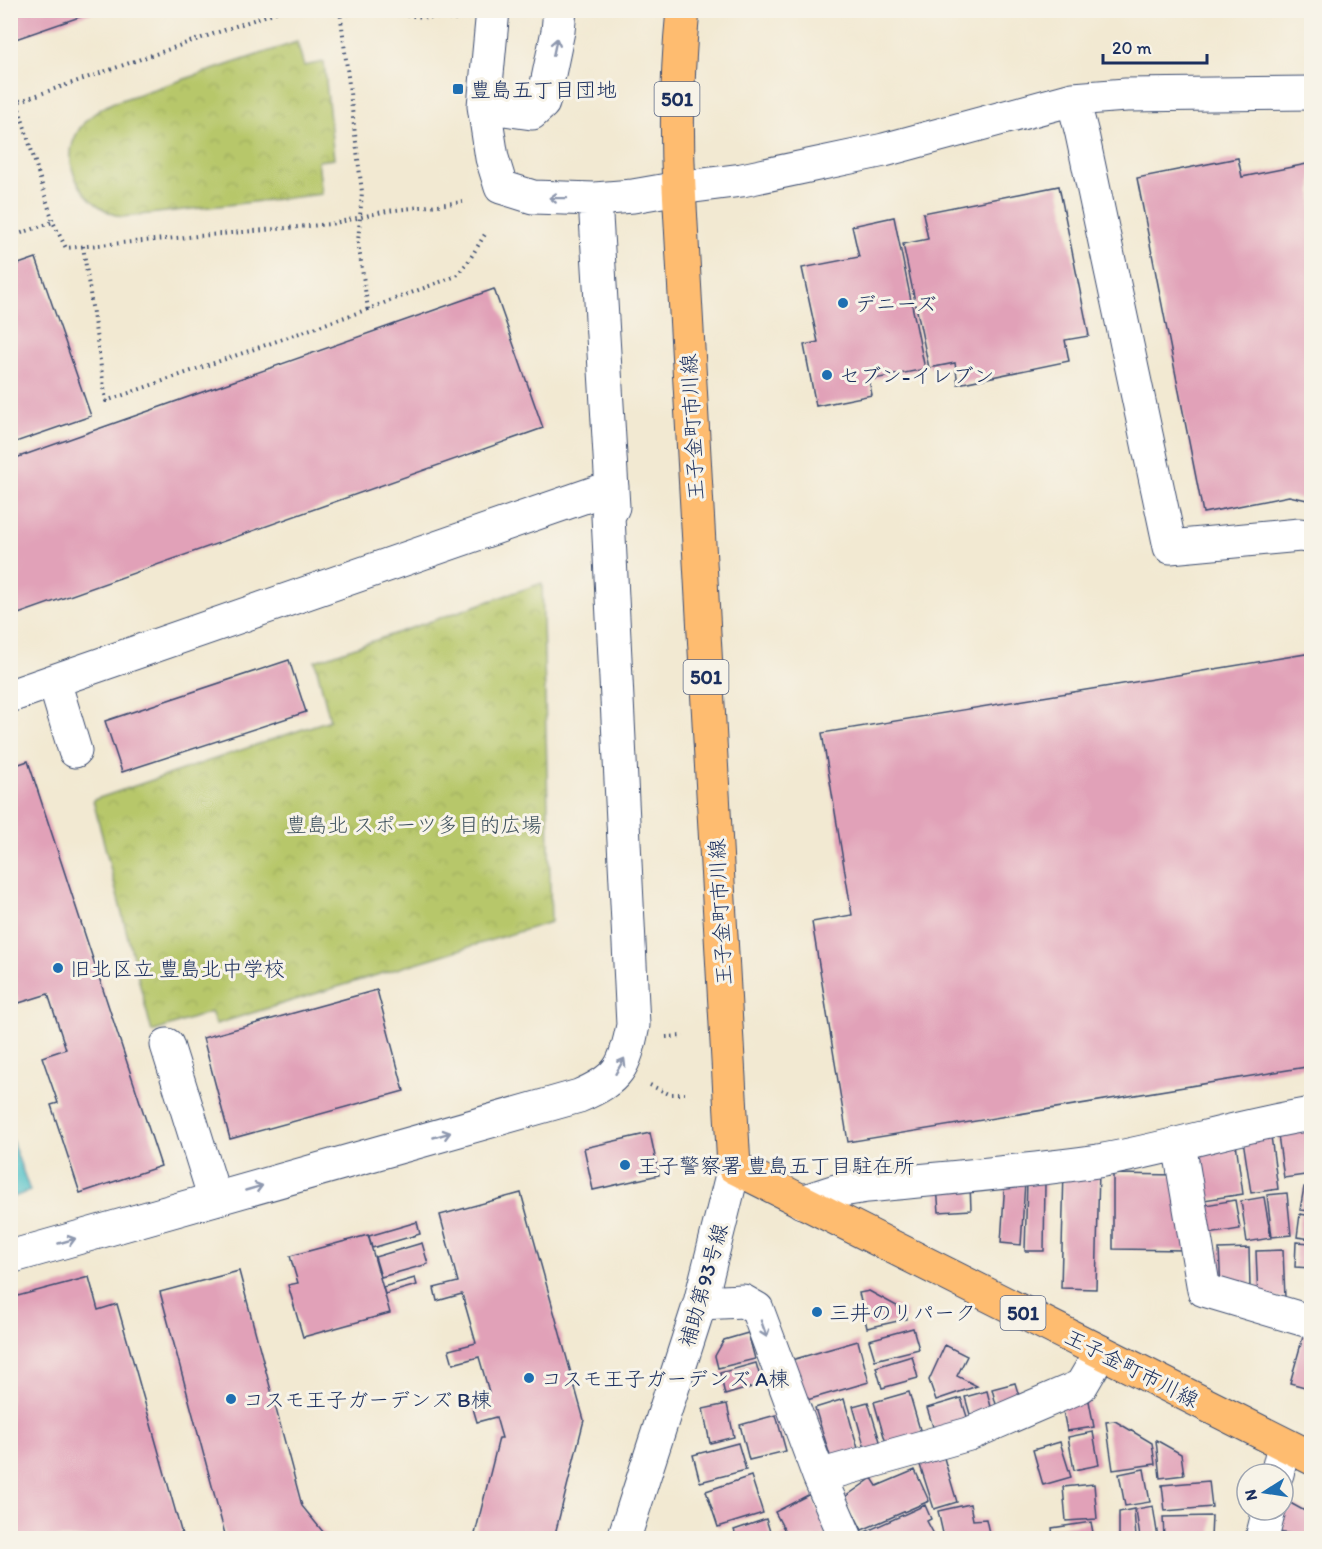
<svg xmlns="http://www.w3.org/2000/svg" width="1322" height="1549" viewBox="0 0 1322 1549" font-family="Itim,'Klee One',sans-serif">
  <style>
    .park { fill: url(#park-crowns); stroke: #697b64; stroke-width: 1.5 }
    .water { fill: url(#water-ripples); stroke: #387994; stroke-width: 1.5 }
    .building { fill: #e1a1b8 }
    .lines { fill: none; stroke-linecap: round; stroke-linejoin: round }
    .minor-casing { stroke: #3b4b6f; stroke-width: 35 }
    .major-casing { stroke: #3b4b6f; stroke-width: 35 }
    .path { stroke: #3b4b6f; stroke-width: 4; stroke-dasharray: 1.5 4.5; stroke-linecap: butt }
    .minor { stroke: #fff; stroke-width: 33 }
    .major { stroke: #febc70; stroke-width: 33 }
    .oneway { stroke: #8d97ae }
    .poi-dot { fill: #1f6fb2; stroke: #f7f3e8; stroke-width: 2 }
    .labels { text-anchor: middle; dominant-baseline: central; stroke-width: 6; stroke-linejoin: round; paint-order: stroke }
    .shield { fill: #f7f3e8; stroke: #5d6a87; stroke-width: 1.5 }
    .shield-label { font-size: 20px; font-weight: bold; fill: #1b2f5e }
    .poi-label { font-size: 21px; fill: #1b2f5e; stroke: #f7f3e8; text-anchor: start }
    .street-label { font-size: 21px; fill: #1b2f5e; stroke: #f7f3e8 }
    .park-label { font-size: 21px; fill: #425561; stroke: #f7f3e8 }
  </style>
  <defs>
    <pattern id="park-crowns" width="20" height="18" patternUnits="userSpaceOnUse" patternTransform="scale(1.5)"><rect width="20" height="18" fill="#b7c76a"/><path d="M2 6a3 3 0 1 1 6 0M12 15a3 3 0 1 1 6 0" fill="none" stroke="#9dab5e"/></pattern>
    <pattern id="water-ripples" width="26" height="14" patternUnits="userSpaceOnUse" patternTransform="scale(1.5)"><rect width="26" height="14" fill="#55c3c9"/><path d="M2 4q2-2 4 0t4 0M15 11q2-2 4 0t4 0" fill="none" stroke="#469fa6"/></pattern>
  </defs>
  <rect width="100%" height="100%" fill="#f7f3e8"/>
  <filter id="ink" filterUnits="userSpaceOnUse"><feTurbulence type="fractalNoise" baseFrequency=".0167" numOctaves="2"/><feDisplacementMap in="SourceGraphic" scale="12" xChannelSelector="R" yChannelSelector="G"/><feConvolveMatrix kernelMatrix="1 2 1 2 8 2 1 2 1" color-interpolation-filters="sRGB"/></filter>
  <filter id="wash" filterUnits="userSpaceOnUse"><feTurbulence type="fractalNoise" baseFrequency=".008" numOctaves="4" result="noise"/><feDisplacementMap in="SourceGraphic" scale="24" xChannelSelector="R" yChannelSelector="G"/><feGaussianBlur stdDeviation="1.35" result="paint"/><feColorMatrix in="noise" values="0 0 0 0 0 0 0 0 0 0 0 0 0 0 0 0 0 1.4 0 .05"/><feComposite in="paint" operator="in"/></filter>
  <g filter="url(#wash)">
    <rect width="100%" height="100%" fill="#f2e9d2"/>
    <path class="park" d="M 297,42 L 304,66 L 324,62 L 334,159 L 318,161 L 322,194 L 122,217 C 85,207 55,165 80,128 C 88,116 100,109 112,103 Z
      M 542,583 L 551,922 L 216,1024 L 211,1012 L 152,1032 L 93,800 L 330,720 L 315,661 Z"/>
    <path class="water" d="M 10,1135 L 30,1191 L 11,1198 L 10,1198 Z"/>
    <g id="blocks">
      <path class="building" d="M 10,10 L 97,10 L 97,11 L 10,41 Z
        M 1238,158 L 1242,177 L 1312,163 L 1312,501 L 1289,496 L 1203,513 L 1137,178 Z
        M 1059,186 L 1089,336 L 1065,340 L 1069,361 L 958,384 L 955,363 L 929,368 L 903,244 L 928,239 L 923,213 Z
        M 894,217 L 925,369 L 869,380 L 872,395 L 816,406 L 804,345 L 818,342 L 802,268 L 859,257 L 852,226 Z
        M 36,258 L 91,416 L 10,444 L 10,267 Z
        M 494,289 L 543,428 L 10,617 L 10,460 Z
        M 1312,653 L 1312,1066 L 848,1142 L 812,922 L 852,915 L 822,733 Z
        M 289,660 L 306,712 L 122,772 L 105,721 Z
        M 28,761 L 161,1166 L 80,1193 L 51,1105 L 58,1103 L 42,1057 L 66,1049 L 48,994 L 19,1003 L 10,978 L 10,767 Z
        M 377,990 L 404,1091 L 230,1139 L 203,1038 Z
        M 1307,1124 L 1312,1174 L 1284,1178 L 1277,1128 Z
        M 650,1133 L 659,1175 L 593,1190 L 584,1148 Z
        M 1271,1136 L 1278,1189 L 1251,1193 L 1243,1140 Z
        M 1236,1143 L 1243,1194 L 1204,1200 L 1197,1149 Z
        M 1064,1170 L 1099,1170 L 1096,1289 L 1061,1288 Z
        M 1113,1174 L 1177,1175 L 1188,1250 L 1113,1249 Z
        M 1005,1180 L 1025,1182 L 1021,1245 L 1001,1243 Z
        M 1027,1182 L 1045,1183 L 1044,1251 L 1025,1251 Z
        M 970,1185 L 971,1210 L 939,1212 L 937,1187 Z
        M 1304,1187 L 1312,1188 L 1312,1211 L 1300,1210 Z
        M 521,1193 L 584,1420 L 554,1538 L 474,1538 L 499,1438 L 502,1438 L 496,1417 L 477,1422 L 470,1398 L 489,1392 L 479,1357 L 453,1364 L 449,1350 L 476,1343 L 462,1294 L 437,1301 L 434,1288 L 458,1282 L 440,1215 Z
        M 1287,1193 L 1291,1235 L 1272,1237 L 1267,1195 Z
        M 1264,1197 L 1271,1238 L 1247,1242 L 1241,1201 Z
        M 1235,1200 L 1240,1229 L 1209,1234 L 1205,1205 Z
        M 1300,1214 L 1312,1216 L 1312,1239 L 1297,1237 Z
        M 417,1222 L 420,1234 L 372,1248 L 369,1236 Z
        M 368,1235 L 390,1313 L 303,1337 L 288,1285 L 298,1283 L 290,1256 Z
        M 1296,1242 L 1312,1243 L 1312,1268 L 1295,1267 Z
        M 422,1243 L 428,1264 L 381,1277 L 375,1257 Z
        M 1249,1248 L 1250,1288 L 1221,1289 L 1219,1249 Z
        M 1283,1250 L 1285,1298 L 1258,1299 L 1256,1251 Z
        M 239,1271 L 302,1506 L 328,1538 L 226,1538 L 160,1292 Z
        M 89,1277 L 98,1310 L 117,1304 L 183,1538 L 16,1538 L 10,1520 L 10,1298 Z
        M 415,1278 L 417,1285 L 385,1294 L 383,1287 Z
        M 869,1291 L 906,1311 L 907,1319 L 867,1328 L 859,1293 Z
        M 913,1328 L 919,1349 L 875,1360 L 869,1340 Z
        M 748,1333 L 755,1359 L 718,1368 L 715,1356 L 724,1340 Z
        M 1304,1333 L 1312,1335 L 1312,1389 L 1290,1383 Z
        M 858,1341 L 869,1382 L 800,1402 L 788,1361 Z
        M 945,1345 L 967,1356 L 957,1376 L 977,1386 L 936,1400 L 929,1380 Z
        M 912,1356 L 918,1378 L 882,1388 L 876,1367 Z
        M 756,1363 L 762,1384 L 725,1395 L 720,1373 Z
        M 1015,1383 L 1023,1409 L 999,1416 L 992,1389 Z
        M 987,1391 L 994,1419 L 973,1425 L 965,1397 Z
        M 909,1392 L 923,1440 L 888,1450 L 874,1402 Z
        M 961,1398 L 970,1426 L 936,1436 L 927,1408 Z
        M 844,1399 L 859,1452 L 831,1459 L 815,1408 Z
        M 1089,1401 L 1094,1427 L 1067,1431 L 1062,1406 Z
        M 868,1402 L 883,1451 L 867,1456 L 853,1406 Z
        M 727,1404 L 734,1437 L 710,1443 L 703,1409 Z
        M 776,1415 L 786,1451 L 749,1460 L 740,1425 Z
        M 1115,1421 L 1152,1443 L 1155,1464 L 1113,1470 L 1106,1422 Z
        M 1093,1432 L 1099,1465 L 1074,1470 L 1068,1437 Z
        M 1156,1440 L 1181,1454 L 1184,1475 L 1160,1478 Z
        M 1060,1442 L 1071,1477 L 1043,1485 L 1033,1450 Z
        M 738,1443 L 746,1470 L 700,1482 L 693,1455 Z
        M 944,1458 L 957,1502 L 934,1509 L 920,1465 Z
        M 1144,1469 L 1150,1502 L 1125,1506 L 1119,1474 Z
        M 915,1470 L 929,1501 L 862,1530 L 845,1497 L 872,1478 L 877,1486 Z
        M 751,1476 L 763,1513 L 718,1527 L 706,1491 Z
        M 1209,1481 L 1212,1507 L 1165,1511 L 1162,1485 Z
        M 1094,1484 L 1097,1519 L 1066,1521 L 1063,1487 Z
        M 810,1494 L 830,1533 L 819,1538 L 781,1538 L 780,1537 L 786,1533 L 775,1512 Z
        M 1283,1499 L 1312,1515 L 1312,1537 L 1278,1532 L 1283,1510 Z
        M 970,1504 L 973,1520 L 986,1519 L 990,1538 L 944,1538 L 938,1511 Z
        M 925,1505 L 931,1519 L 927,1521 L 936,1538 L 868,1538 L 865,1532 Z
        M 1153,1506 L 1158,1538 L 1140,1538 L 1136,1509 Z
        M 1134,1509 L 1136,1538 L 1119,1538 L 1119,1512 Z
        M 1212,1516 L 1211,1538 L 1164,1538 L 1163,1517 Z
        M 766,1519 L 772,1538 L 737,1538 L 734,1530 Z
        M 1091,1522 L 1094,1538 L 1053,1538 L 1052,1528 Z"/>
    </g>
  </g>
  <g filter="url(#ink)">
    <use href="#blocks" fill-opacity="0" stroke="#3b4b6f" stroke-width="1.5"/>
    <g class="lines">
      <defs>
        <path id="minor" d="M 493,10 L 484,106 L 492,158 L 501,187 L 533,197 L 595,199 L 633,196 L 679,188 L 742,180 L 884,150 L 1073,99 L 1126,95 L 1312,93
          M 1073,99 L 1082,134 L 1170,547 L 1300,535 L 1312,537
          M 484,106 L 532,113 L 543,103 L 558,31 L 560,10
          M 54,681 L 75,751
          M 10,696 L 612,487
          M 167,1045 L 215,1199
          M 1179,1144 L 1204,1290 L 1312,1322
          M 802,1202 L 836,1191 L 867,1186 C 944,1178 1021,1172 1098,1161 C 1170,1149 1239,1125 1312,1114
          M 10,1257 L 579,1096 C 619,1079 625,1067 633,1025 L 608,516 L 613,507 L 595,199
          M 700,1303 L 743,1301 L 757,1309 L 819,1476 L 846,1538
          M 1277,1474 L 1284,1445
          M 819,1476 L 969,1434 L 1081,1386 L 1101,1352
          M 624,1538 L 700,1303 L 734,1167
          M 1262,1538 L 1269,1510"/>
        <path id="major" d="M 683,10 C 677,70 676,128 679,188 L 734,1167 L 1312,1458"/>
      </defs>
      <use href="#minor" class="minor-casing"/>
      <use href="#major" class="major-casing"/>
      <path class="path" d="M 282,10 L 17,102 L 53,222 L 66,248 L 331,224 L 387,211 L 463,202
        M 340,10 L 362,192 L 358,242 L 368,309 L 456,276 L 468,262 L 487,231
        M 341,15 L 367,12 L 459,20
        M 10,104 L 17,102
        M 10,237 L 53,222
        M 83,246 L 106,401 L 368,309
        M 666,1037 L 684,1036
        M 650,1085 L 669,1094 L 685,1094"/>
      <use href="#minor" class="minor"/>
      <use href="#major" class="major"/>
    </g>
    <defs><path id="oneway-shaft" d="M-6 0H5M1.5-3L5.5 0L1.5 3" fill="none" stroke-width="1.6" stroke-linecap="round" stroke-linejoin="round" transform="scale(1.5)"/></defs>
    <g class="oneway">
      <use href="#oneway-shaft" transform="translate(555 47) rotate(-78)"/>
      <use href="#oneway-shaft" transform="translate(558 198) rotate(-179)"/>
      <use href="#oneway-shaft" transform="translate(620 1066) rotate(-60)"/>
      <use href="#oneway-shaft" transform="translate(442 1135) rotate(-16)"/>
      <use href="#oneway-shaft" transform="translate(254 1188) rotate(-16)"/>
      <use href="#oneway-shaft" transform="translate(67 1241) rotate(-16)"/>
      <use href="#oneway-shaft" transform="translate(764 1329) rotate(70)"/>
    </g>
  </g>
  <g class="poi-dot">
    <rect x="452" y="83" width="12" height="12" rx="3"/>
    <circle cx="843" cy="303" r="6"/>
    <circle cx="827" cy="375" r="6"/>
    <circle cx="58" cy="968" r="6"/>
    <circle cx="625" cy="1165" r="6"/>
    <circle cx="817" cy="1312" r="6"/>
    <circle cx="529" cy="1378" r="6"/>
    <circle cx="231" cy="1399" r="6"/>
  </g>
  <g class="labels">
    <g class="shield">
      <rect x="654.5" y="82" width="45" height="34" rx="4.5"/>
      <rect x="683.5" y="660" width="45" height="34" rx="4.5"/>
      <rect x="1000.5" y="1296" width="45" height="34" rx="4.5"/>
    </g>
    <g class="shield-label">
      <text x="677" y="99">501</text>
      <text x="706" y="677">501</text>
      <text x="1023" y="1313">501</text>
    </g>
    <g class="poi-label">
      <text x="470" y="89">豊島五丁目団地</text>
      <text x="855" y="303">デニーズ</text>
      <text x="839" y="375">セブン-イレブン</text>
      <text x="70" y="968">旧北区立 豊島北中学校</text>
      <text x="637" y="1165">王子警察署 豊島五丁目駐在所</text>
      <text x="829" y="1312">三井のリパーク</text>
      <text x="541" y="1378">コスモ王子ガーデンズ A棟</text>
      <text x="243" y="1399">コスモ王子ガーデンズ B棟</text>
    </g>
    <g class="street-label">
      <text transform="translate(692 427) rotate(-93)">王子金町市川線</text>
      <text transform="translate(720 912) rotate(-93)">王子金町市川線</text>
      <text transform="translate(703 1285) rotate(-74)">補助第93号線</text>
      <text transform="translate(1132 1368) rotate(27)">王子金町市川線</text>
    </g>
    <g class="park-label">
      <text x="414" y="824">豊島北 スポーツ多目的広場</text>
    </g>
  </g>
  <rect width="1322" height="1549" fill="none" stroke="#f7f3e8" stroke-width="36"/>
  <g transform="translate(1265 1492) rotate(258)"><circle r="28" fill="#f7f3e8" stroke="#9fa5b1" stroke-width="1.5"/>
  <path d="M0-4.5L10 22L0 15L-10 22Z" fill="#1f6fb2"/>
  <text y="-9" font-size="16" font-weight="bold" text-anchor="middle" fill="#1b2f5e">N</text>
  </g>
  <path d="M1103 54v9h104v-9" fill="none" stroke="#1b2f5e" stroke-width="3"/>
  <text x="1112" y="54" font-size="18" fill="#1b2f5e" stroke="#f7f3e8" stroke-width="4.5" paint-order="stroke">20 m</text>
</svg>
